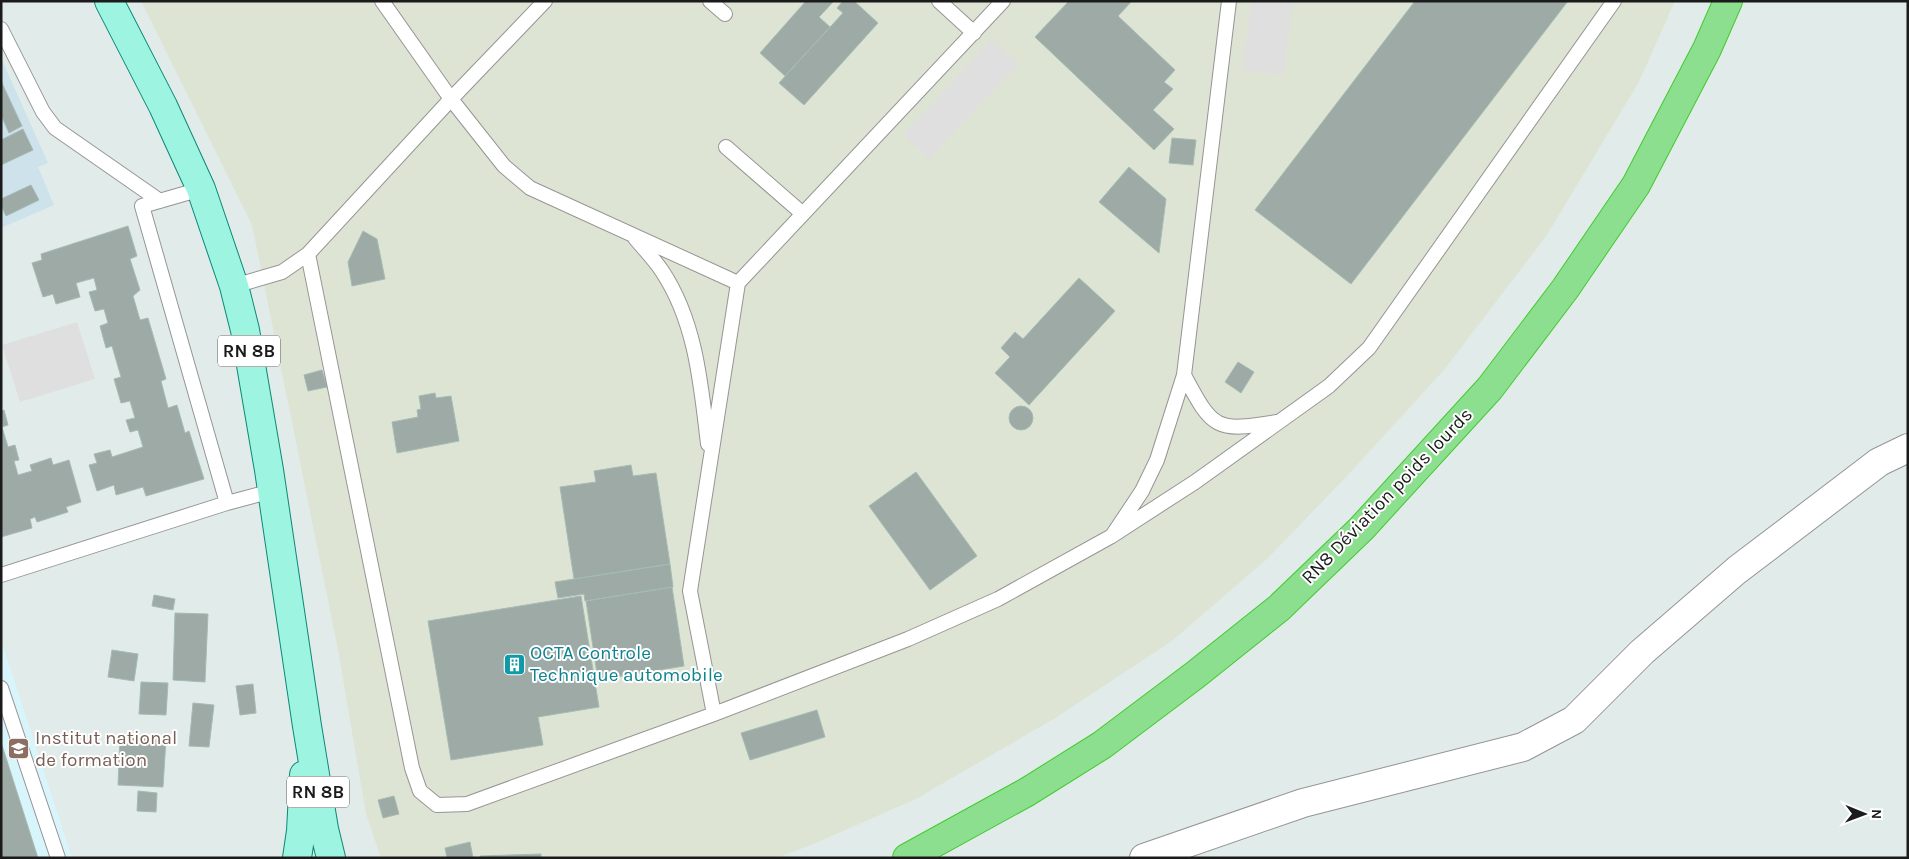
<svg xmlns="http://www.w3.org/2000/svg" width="1909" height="859" viewBox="0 0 1909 859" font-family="Karla,sans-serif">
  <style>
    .industrial { fill: #dee4d3 }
    .education { fill: #d9f5fc }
    .farmland { fill: #cde2ea }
    .parking { fill: #dfdfdf }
    .building { fill: #9daaa5; stroke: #a4bcb4 }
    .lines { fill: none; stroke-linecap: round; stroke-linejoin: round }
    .lane-casing { stroke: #959595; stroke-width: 16 }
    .street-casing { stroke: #959595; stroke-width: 30 }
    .primary-casing { stroke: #0a8878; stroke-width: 30 }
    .highway-casing { stroke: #44c92f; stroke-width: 30 }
    .lane { stroke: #fff; stroke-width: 14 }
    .street { stroke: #fff; stroke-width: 28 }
    .primary { stroke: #9df5e1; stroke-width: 28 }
    .highway { stroke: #8cdf8e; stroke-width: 28 }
    .labels { text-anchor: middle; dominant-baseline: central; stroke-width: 4; stroke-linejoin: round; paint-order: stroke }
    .shield { fill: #fff; stroke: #5f5f5f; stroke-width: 1 }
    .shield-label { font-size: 18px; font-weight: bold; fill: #1b1b1b }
    .street-label { font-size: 19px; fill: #1b1b1b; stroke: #fff }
    .culture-label { font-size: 19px; fill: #0d838f; stroke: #fff; text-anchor: start }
    .education-label { font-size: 19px; fill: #785e54; stroke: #fff; text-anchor: start }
  </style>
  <rect width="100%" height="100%" fill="#e1ecea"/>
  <path class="industrial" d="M 141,1 L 1675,1 L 1639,82 L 1547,235 L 1444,370 L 1348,475 L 1267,559 L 1172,641 L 1057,717 L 916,799 L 811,845 L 776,858 L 381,858 L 366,814 L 338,650 L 252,225 Z"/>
  <path class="education" d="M 1,640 L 72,858 L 1,858 Z"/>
  <path class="farmland" d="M 1,58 L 48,163 L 38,167 L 54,205 L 1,228 Z"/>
  <path class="parking" d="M 1252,1 L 1293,1 L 1283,75 L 1242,70 Z
    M 992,39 L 1018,64 L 929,159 L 903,135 Z
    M 77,322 L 95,379 L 20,402 L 2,345 Z"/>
  <path class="building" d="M 806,1 L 834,1 L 819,17 L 830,27 L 785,76 L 760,53 Z
    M 843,1 L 854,1 L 878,23 L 804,105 L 779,83 L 843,13 L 837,8 Z
    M 1069,1 L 1132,1 L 1118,16 L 1175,70 L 1164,82 L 1173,89 L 1153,110 L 1174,129 L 1154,150 L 1035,37 Z
    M 1415,1 L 1568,1 L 1351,284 L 1255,210 Z
    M 1,81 L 22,126 L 9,133 L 1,115 Z
    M 23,129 L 33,150 L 1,165 L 1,140 Z
    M 1172,138 L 1196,140 L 1193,165 L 1169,163 Z
    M 1129,167 L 1166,199 L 1159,253 L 1099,202 Z
    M 31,185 L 39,200 L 6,216 L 1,205 L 1,199 Z
    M 128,226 L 137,256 L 130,259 L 140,290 L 133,296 L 140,320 L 148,318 L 166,379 L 161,381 L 168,408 L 177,405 L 185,433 L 189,431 L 204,479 L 146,496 L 143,487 L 116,495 L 114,485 L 97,491 L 89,465 L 97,463 L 94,454 L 110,450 L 112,457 L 143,447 L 138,430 L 130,432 L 126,420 L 135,418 L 130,401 L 121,403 L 114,379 L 121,377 L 112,346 L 106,348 L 100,326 L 108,323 L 104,309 L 95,311 L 89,292 L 97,290 L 94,278 L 76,283 L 80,297 L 56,304 L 53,294 L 43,297 L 32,263 L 42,260 L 41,254 Z
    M 363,231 L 377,239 L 385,279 L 352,286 L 348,262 Z
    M 1079,278 L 1115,311 L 1029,405 L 995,373 L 1010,357 L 1001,348 L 1015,332 L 1023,339 Z
    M 1238,362 L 1254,372 L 1241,393 L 1225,382 Z
    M 322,370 L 327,387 L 308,391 L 304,375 Z
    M 435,393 L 436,398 L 451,396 L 459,441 L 397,453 L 392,422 L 418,417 L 417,410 L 421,409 L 419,396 Z
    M1009 418a12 12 0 1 1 24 0a12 12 0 1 1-24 0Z
    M 4,410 L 8,425 L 2,427 L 8,447 L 15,445 L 19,460 L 14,461 L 18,475 L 32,471 L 30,465 L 51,458 L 53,465 L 69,460 L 81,502 L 66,507 L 68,512 L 37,522 L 35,517 L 30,519 L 32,528 L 1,537 L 1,411 Z
    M 631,465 L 633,476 L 656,473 L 670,564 L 574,579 L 560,487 L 596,482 L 594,471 Z
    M 916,472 L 977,556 L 930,590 L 869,506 Z
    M 670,564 L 673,587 L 585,601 L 584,594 L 558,598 L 555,582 Z
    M 672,587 L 684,666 L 598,680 L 586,601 Z
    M 154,595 L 175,599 L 173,610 L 152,606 Z
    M 581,596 L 599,707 L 538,717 L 543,745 L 451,760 L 428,621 Z
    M 175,613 L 208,614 L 205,682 L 173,680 Z
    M 112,650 L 138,654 L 134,681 L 108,677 Z
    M 141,682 L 168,683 L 166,715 L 139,714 Z
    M 253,684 L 256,713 L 240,715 L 236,686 Z
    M 193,703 L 214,705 L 209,747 L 189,746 Z
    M 817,710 L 825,737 L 750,760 L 741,733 Z
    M 120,737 L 166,740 L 163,787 L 118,785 Z
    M 1,742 L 38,858 L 1,858 Z
    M 138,791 L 157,793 L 156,812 L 137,811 Z
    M 394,796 L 399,814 L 383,818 L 378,800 Z
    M 470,842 L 473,858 L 447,858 L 445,848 Z
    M 541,854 L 541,858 L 480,858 L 480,856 Z"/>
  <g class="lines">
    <defs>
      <path id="lane" d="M 382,1 L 451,99 L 504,166 L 530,188 L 738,283
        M 710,1 L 725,14
        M 939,1 L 974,33
        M 1,29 L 43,112 L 55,128 L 160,201
        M 726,147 L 803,214
        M 635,238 C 644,249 654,259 662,271 C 696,322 701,385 708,444
        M 308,254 L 412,768 L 420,791 L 437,805 L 467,804 L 714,714 L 908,639 L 998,599 L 1110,537 L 1195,482 L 1329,386 L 1369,348 L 1614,1
        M 234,286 L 282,272 L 308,254 L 451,99 L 545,1
        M 1184,375 L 1229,1
        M 227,503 L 272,491
        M 1114,533 L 1142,491 L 1157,460 L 1184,375 C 1213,430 1216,432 1277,422
        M 1,575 L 227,503 L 142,206 L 201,189
        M 1,688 L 58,858
        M 714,714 L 690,591 L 738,283 L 1003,1"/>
      <path id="street" d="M 1144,858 L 1303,803 L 1523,747 L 1574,720 L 1642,652 L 1737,570 L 1879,462 L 1908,448"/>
      <path id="primary" d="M 109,1 L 163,106 L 201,189 L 234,286 L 245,330 L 269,470 L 307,726 L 324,829 L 331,858
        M 297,858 L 301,831 L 304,775"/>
      <path id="highway" d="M 907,858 L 1027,792 L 1102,745 L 1195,675 L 1279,608 L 1361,529 L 1490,388 L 1565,289 L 1636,185 L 1707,49 L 1728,1"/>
    </defs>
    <use href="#lane" class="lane-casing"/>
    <use href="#street" class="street-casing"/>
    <use href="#primary" class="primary-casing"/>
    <use href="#highway" class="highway-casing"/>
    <use href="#lane" class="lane"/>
    <use href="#street" class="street"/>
    <use href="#primary" class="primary"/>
    <use href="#highway" class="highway"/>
  </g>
  <defs>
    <symbol id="building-square" viewBox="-11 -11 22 22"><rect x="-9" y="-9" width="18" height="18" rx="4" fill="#0f9aa8" stroke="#fff"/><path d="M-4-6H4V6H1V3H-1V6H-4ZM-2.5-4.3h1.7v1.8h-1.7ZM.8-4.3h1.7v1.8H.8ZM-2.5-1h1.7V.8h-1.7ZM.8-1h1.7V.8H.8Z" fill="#fff"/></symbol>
    <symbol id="university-square" viewBox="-11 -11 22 22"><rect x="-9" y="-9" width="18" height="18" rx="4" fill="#8d6e63" stroke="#fff"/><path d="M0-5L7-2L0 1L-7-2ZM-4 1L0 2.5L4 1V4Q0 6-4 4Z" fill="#fff"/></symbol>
  </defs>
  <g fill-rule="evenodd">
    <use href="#building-square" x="502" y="652" width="25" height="25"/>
    <use href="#university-square" x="6" y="736" width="25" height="25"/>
  </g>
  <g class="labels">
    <g class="shield">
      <rect x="218" y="335.5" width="62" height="31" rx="4"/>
      <rect x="287" y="776.5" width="62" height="31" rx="4"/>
    </g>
    <g class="shield-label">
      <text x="249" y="351">RN 8B</text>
      <text x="318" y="792">RN 8B</text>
    </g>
    <g class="street-label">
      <text transform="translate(1387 496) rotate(-46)">RN8 Déviation poids lourds</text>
    </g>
    <g class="culture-label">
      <text x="530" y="653">OCTA Controle<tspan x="530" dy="22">Technique automobile</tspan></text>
    </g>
    <g class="education-label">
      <text x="35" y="738">Institut national<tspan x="35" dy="22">de formation</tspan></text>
    </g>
  </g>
  <rect width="1909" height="859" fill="none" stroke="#1b1b1b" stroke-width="5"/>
  <g transform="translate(1864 814) rotate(91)" stroke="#ffffff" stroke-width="4" paint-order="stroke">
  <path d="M0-4L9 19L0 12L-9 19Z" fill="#1b1b1b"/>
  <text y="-8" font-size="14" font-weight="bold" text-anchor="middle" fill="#1b1b1b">N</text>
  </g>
</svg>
